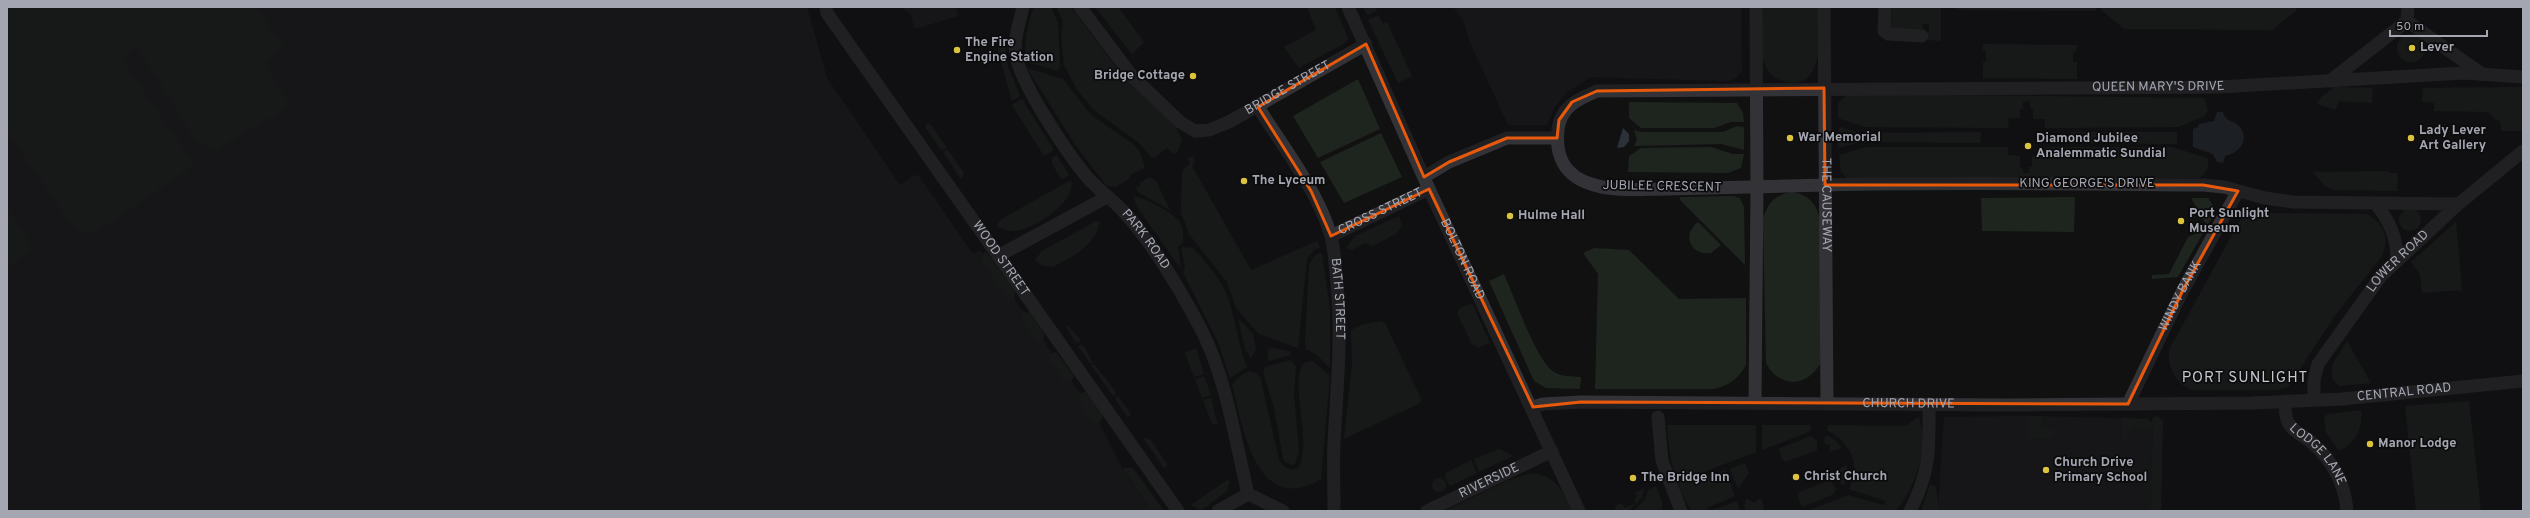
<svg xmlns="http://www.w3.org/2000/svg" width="2530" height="518" viewBox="0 0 2530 518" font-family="Overpass,sans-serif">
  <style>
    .built { fill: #1e1d1f }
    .green { fill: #1e251f }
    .water { fill: #2c3139 }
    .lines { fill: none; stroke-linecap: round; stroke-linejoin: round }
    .minor { stroke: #333337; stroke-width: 13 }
    .marked { fill: none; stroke: #e8590c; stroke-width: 3; stroke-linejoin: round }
    .poi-dot { fill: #ddc23e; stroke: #0c0c0d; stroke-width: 1.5 }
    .labels { text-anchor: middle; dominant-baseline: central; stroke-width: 3.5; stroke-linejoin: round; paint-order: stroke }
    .poi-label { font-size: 13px; font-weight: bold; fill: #a4a6b2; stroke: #0c0c0d; text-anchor: start }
    .street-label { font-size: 13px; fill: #a4a6b2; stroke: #0c0c0d }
    .quarter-label { font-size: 15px; letter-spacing: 1px; fill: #c4c5ce; stroke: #0c0c0d }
  </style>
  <rect width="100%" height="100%" fill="#111112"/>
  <path class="built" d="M 7,7 L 807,7 L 827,78 L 900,185 L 914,175 L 919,176 L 972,253 L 981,251 L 1080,393 L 1100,424 L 1124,472 L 1152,511 L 7,511 Z
    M 903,7 L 956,7 L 958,16 L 915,29 L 910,13 L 905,11 Z
    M 1453,7 L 1741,7 L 1742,71 L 1735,79 L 1725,81 L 1591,77 L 1567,92 L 1555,107 L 1547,125 L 1508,125 L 1469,40 L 1464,21 Z
    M 2029,416 L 2147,419 L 2153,423 L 2150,511 L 1938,511 L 1944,417 Z"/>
  <path class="green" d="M 7,7 L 256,7 L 283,47 L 265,63 L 290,106 L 214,151 L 195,139 L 137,46 L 121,58 L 194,165 L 95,233 L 77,232 L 7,132 Z
    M 1034,7 L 1051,7 L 1058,23 L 1060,65 L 1058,71 L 1026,62 C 1024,43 1027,24 1034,7 Z
    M 1056,7 L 1071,7 L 1115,66 L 1175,126 L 1182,140 L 1177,152 L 1173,154 L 1167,148 L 1155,157 L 1151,157 L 1138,142 L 1095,111 L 1077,90 L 1064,65 L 1061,37 L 1063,21 Z
    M 1095,7 L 1118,7 L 1144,42 L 1132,54 Z
    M 1307,7 L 1335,7 L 1348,38 L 1345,43 L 1299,68 L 1284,47 L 1316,30 Z
    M 1363,7 L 1375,7 L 1377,11 L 1367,15 Z
    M 1762,7 L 1818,7 C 1818,31 1827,89 1786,82 C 1777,80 1768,74 1765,65 C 1758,49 1762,24 1762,7 Z
    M 1892,7 L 1941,7 L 1941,41 L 1928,40 L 1929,24 L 1923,24 L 1923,32 L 1891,29 Z
    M 1952,7 L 2096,7 L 2096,11 L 1960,10 Z
    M 2101,7 L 2295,7 L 2297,10 L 2272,30 L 2124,29 L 2101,10 Z
    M 1378,15 L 1383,24 L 1387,22 L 1412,76 L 1398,83 L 1368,20 Z
    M2397 48a14 14 0 1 1 28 0a14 14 0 1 1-28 0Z
    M 1005,43 L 1008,67 L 1020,96 L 1012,101 L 998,51 L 999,45 Z
    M 1983,44 L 2077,45 L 2076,51 L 2073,52 L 2073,62 L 2077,62 L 2077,79 L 1983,78 L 1983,62 L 1986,62 L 1986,51 L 1983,51 Z
    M 1027,68 L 1063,79 L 1091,115 L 1133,144 L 1140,152 L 1145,168 L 1130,175 L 1130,178 L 1116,187 L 1106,185 L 1076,146 Z
    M 1358,79 L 1380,129 L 1318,158 L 1293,116 Z
    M 2335,87 L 2373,88 L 2372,103 L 2339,101 L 2335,110 L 2317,104 L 2321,97 Z
    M 2523,87 L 2523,131 L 2501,131 L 2500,121 L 2496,120 L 2488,112 L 2434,111 L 2434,103 L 2422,102 L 2423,88 Z
    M 1848,94 L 2204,98 L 2208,110 L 2204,116 L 2178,127 L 2045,128 L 2045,119 L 2033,119 L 2033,109 L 2030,108 L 2030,101 L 2023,102 L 2023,109 L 2020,109 L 2020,118 L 2009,118 L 2008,128 L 1865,127 L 1838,118 L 1838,103 Z
    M 1022,99 L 1054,150 L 1044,156 L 1012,105 Z
    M 1629,102 L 1737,103 L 1743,113 L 1744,122 L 1731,122 L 1714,128 L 1641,128 L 1629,118 Z
    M 927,123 L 931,125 L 947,148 L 941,150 L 925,126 Z
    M 1737,126 L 1744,127 L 1744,150 L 1721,144 L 1634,146 L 1637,140 L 1634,130 L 1641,132 L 1723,132 Z
    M 1839,127 L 1860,133 L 1981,132 L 1980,143 L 1860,142 L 1838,148 Z
    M 2071,132 L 2177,132 L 2177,144 L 2071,143 Z
    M 1381,133 L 1402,177 L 1344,203 L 1320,162 Z
    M 1711,147 L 1733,154 L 1744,154 L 1741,168 L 1728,173 L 1628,172 L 1629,156 L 1641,148 Z
    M 1866,147 L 2008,147 L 2008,155 L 2020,156 L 2020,168 L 2023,168 L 2023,173 L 2029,173 L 2029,167 L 2032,167 L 2032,156 L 2044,155 L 2045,147 L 2172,147 L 2207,158 C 2211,166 2205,172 2200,178 L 1847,178 L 1841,172 L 1839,155 Z
    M 948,150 L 964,173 L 961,179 L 943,152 Z
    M 1057,155 L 1069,175 L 1062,180 L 1052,164 L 1052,158 Z
    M 1193,156 L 1195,161 L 1192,166 L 1251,270 L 1317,241 L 1320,248 L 1315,249 L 1307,258 L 1298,348 L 1259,334 L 1236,308 L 1227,282 L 1189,234 L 1181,212 L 1182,173 L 1184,168 L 1189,165 L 1190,161 L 1186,159 Z
    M 2389,171 L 2389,173 L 2398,173 L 2397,191 L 2333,190 L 2325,186 L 2313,172 Z
    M 1150,177 L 1156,181 L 1170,210 L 1138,192 L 1136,188 L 1140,186 L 1140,182 Z
    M 1071,180 C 1077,203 1030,232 1011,231 C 1006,231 1001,228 996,226 L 1000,220 Z
    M 1792,192 C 1809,195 1817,204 1820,220 L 1820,364 C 1806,388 1779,388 1766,363 L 1763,219 C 1767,203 1776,194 1792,192 Z
    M 1133,196 C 1144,198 1170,211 1178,220 C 1183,226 1184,235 1183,242 L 1178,247 L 1181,269 L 1137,207 Z
    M 1733,196 L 1740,198 L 1744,207 L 1745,265 L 1680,200 L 1680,197 Z
    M 2075,197 L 2074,232 L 1982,231 L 1981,198 Z
    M 2191,198 L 2208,198 L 2215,208 L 2215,213 L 2207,226 Z
    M 7,208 L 32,247 L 7,268 Z
    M2399 220a11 11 0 1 1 22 0a11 11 0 1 1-22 0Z
    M 2252,213 L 2366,214 C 2384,222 2390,237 2382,256 L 2336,314 L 2288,387 L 2276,390 L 2190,390 C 2174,380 2168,369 2169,350 L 2243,215 Z
    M 1399,216 L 1402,225 L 1396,234 L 1373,246 L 1365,243 L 1352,250 L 1346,248 L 1355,236 Z
    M 1096,221 L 1100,221 C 1095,247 1074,255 1053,267 L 1041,265 L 1035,260 L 1042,251 Z
    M 1698,222 L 1721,245 L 1711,253 C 1691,256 1681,235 1698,222 Z
    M 2456,222 L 2462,290 L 2422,293 L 2420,274 L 2411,262 Z
    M 2199,232 L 2203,233 L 2178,277 L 2152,279 L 2152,275 L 2169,274 L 2188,237 Z
    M 1181,247 L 1193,248 C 1205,262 1219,276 1226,293 C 1236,317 1237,343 1247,367 L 1230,378 L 1218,342 L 1183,272 L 1185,267 Z
    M 1594,248 L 1629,250 L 1679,299 L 1746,298 L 1746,365 C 1738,379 1730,385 1714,389 L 1595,389 L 1598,274 L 1583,253 Z
    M 985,251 L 1015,291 L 1014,299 L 1007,299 L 981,259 Z
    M 1322,253 L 1330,309 L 1330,368 L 1317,355 L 1306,349 L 1305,343 L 1309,265 L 1315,255 Z
    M 1504,274 C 1514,296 1536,360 1554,372 C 1562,377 1571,376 1581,377 L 1580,389 L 1546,388 L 1534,381 L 1489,281 Z
    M 1472,303 L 1490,343 L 1478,348 L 1472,344 L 1457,313 L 1459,309 Z
    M 1024,312 L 1030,313 L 1045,334 L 1042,341 L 1035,340 L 1021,318 Z
    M 1238,318 L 1253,334 L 1256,349 L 1251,358 L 1245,349 Z
    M 1380,321 L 1385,323 L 1421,399 L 1420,403 L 1344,439 L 1352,365 L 1351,330 L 1361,325 Z
    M 1068,326 L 1080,339 L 1080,342 L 1076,343 L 1066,327 Z
    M 2347,341 L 2371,383 L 2339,386 L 2332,379 L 2332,365 Z
    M 1081,345 L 1084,346 L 1093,363 L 1090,363 L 1078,346 Z
    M 1196,348 L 1204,374 L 1194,377 L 1185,353 Z
    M 1274,348 L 1289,351 L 1291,355 L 1268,361 L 1268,349 Z
    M 1056,352 L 1074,376 L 1071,382 L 1064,381 L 1049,359 L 1051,354 Z
    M 1290,360 L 1296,366 L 1294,394 L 1299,451 L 1295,464 L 1292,465 L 1285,462 L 1283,458 L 1274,408 L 1263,372 L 1265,367 Z
    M 1313,361 L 1330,376 L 1321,479 C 1256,518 1243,427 1232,385 C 1240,376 1248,366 1260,376 L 1279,460 C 1284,468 1289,471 1298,468 C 1314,444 1287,378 1305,362 Z
    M 1094,364 L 1116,392 L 1115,395 L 1113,396 L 1091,365 Z
    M 1204,376 L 1211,395 L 1202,398 L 1195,379 Z
    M 1084,392 L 1087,393 L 1103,416 L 1099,423 L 1092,421 L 1078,400 L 1079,394 Z
    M 1118,396 L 1131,414 L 1128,418 L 1115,398 Z
    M 1211,398 L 1218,425 L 1212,424 L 1203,400 Z
    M 2469,401 L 2481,511 L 2416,511 L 2405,406 Z
    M 2361,410 C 2362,430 2357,442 2339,451 L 2326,432 L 2324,417 L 2328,414 Z
    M 2029,416 L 2042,416 L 2041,430 L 2053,430 L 2053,438 L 2028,438 Z
    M 2157,416 L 2163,421 L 2161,511 L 2150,511 L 2153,427 L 2133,427 L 2124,446 L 2121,418 L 2147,419 L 2153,423 L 2152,418 Z
    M 1919,417 C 1929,449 1916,486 1896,511 L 1807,511 L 1848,495 L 1883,505 L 1886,501 L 1849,489 C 1862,465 1850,442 1827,430 L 1828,425 L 1905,426 Z
    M 1667,425 L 1756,425 L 1756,452 L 1690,477 L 1692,483 L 1725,470 L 1735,496 L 1707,508 L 1710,511 L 1737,501 L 1740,511 L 1691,511 C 1673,478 1670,462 1667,425 Z
    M 1762,425 L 1811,425 L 1811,431 L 1762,450 Z
    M 1827,435 L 1836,441 L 1841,448 L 1830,452 L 1830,445 L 1825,444 L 1823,439 Z
    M 1811,436 L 1817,441 L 1817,450 L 1785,462 L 1784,459 L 1782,460 L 1780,453 L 1781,451 L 1778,449 Z
    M 1143,438 L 1150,439 L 1167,464 L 1166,467 L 1164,468 Z
    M 1499,449 L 1513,456 L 1479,472 L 1474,459 Z
    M 1471,460 L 1477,473 L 1450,486 L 1445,478 L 1446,473 Z
    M 1745,463 L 1749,473 L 1738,489 L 1730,469 Z
    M 1847,465 L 1848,476 L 1844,484 L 1841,484 L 1839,479 L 1842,475 L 1838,469 Z
    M 1122,468 L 1133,468 L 1164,511 L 1152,511 Z
    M 1532,473 C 1556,476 1563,491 1572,511 L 1444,511 L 1509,480 Z
    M1432 485a7 7 0 1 1 14 0a7 7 0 1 1-14 0Z
    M 1227,480 L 1230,481 L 1227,491 L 1203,509 L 1200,510 L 1191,505 Z
    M 1830,480 L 1836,489 L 1834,494 L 1802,507 L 1798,497 L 1799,494 L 1797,493 Z
    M 1930,484 L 1936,487 L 1939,511 L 1921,511 Z
    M 1656,486 L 1663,504 L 1661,511 L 1634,511 L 1645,499 L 1648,490 Z
    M 1644,488 L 1642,498 L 1628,511 L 1612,511 L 1616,509 L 1615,506 L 1621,503 L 1625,508 L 1636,503 L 1634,500 L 1637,498 L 1635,493 Z
    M 1761,498 L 1764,507 L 1763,508 L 1766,511 L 1746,511 L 1744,506 L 1746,499 L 1756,503 L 1757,500 Z"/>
  <path class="water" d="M 2217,112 L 2223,112 C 2225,122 2233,120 2239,126 C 2251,139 2239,154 2225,156 L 2223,163 L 2217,162 L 2213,154 L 2193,147 L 2193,129 L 2198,127 L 2199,124 L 2214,121 Z
    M 1623,128 L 1629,134 L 1629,141 L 1624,147 L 1617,148 Z"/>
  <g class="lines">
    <g class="minor">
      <path id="s1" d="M 826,7 L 827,13 L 1178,511"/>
      <path id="s2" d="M 1023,7 C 1020,22 1013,39 1016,55 C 1020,83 1067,153 1087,177 C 1097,189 1111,198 1122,210 C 1153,243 1181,291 1202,331 C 1227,381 1235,440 1248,494"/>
      <path id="s3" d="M 1080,7 L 1132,76 L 1180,122 L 1195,131 L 1209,130 L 1229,122 L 1366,44"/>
      <path id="s4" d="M 1348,7 L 1429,189 L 1579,511"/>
      <path id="s5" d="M 1824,7 L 1827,404"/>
      <path d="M 1885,7 L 1884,31 L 1888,34 L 1922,36"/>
      <path d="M 2407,21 L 2482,74"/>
      <path d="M 2330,81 L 2407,21 L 2408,7"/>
      <path id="s6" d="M 1258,107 C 1283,147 1317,189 1331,236 C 1335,251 1335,268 1337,284 C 1342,338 1337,388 1334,441 C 1333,464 1334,488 1334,511"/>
      <path d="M 1424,177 L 1449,162 L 1507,138 L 1557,138"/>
      <path d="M 2376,204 C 2390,222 2397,237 2397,261"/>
      <path id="s7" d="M 2458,204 L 2293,202 L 2265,198 L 2224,187 L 2203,185 C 2077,184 1952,182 1826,185 C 1772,186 1719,188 1666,189 C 1642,189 1614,192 1591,184 C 1565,176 1555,156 1558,130 C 1560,107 1578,99 1597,91 L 2220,87 L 2464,73 L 2523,77"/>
      <path id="s8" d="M 1331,236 L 1429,189"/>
      <path d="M 998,256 L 1107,197"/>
      <path id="s9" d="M 2314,400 L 2314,380 L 2318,364 L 2381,276 L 2456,206 L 2523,151"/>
      <path id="s10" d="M 2285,401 C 2285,407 2285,417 2288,422 C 2293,432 2303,435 2311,442 C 2332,460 2345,483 2347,511"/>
      <path d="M 1755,403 L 1757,188 L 1756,7"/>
      <path id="s11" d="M 2128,404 L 2183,290 L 2238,191"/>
      <path id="s12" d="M 1533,407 L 1543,404 L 1581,402 L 2006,405 L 2253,403 L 2342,399 L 2523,381"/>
      <path d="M 1658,417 L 1662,461 L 1681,511"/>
      <path d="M 1248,494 L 1283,511"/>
      <path d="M 1218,511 L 1248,494"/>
      <path id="s13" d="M 1427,511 L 1552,451"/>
      <path d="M 1910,511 C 1931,470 1929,449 1929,404"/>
    </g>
  </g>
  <path d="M0 0H2530V518H0ZM 1366,44 L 1424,177 L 1449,162 L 1507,138 L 1557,138 L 1559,120 L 1572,102 L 1597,91 L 1824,88 L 1825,185 L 2203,185 L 2238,191 L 2183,290 L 2128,404 L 1581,402 L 1533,407 L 1429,189 L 1331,236 L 1311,191 L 1258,107 Z" fill="#111112" fill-opacity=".55" fill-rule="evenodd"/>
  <path class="marked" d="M 1366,44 L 1424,177 L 1449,162 L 1507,138 L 1557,138 L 1559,120 L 1572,102 L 1597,91 L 1824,88 L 1825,185 L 2203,185 L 2238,191 L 2183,290 L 2128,404 L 1581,402 L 1533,407 L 1429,189 L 1331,236 L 1311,191 L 1258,107 Z"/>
  <g class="poi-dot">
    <circle cx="2412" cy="48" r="4"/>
    <circle cx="957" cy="50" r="4"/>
    <circle cx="1193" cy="76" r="4"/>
    <circle cx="1790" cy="138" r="4"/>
    <circle cx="2411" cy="138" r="4"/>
    <circle cx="2028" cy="146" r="4"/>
    <circle cx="1244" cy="181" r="4"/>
    <circle cx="1510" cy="216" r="4"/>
    <circle cx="2181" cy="221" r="4"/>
    <circle cx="2370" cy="444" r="4"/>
    <circle cx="2046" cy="470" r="4"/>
    <circle cx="1796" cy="477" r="4"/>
    <circle cx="1633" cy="478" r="4"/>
  </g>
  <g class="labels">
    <g class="poi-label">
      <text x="965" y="43">The Fire<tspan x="965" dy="15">Engine Station</tspan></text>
      <text x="2420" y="48">Lever</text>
      <text x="1185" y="76" text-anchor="end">Bridge Cottage</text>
      <text x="2419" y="131">Lady Lever<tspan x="2419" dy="15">Art Gallery</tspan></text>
      <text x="1798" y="138">War Memorial</text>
      <text x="2036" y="139">Diamond Jubilee<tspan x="2036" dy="15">Analemmatic Sundial</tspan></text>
      <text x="1252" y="181">The Lyceum</text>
      <text x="2189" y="214">Port Sunlight<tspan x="2189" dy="15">Museum</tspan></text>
      <text x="1518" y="216">Hulme Hall</text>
      <text x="2378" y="444">Manor Lodge</text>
      <text x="2054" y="463">Church Drive<tspan x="2054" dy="15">Primary School</tspan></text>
      <text x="1804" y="477">Christ Church</text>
      <text x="1641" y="478">The Bridge Inn</text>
    </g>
    <g class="street-label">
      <text stroke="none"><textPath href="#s7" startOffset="1559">QUEEN MARY'S DRIVE</textPath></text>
      <text stroke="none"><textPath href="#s3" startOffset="274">BRIDGE STREET</textPath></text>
      <text x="2087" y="184">KING GEORGE'S DRIVE</text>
      <text transform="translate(1662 187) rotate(1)">JUBILEE CRESCENT</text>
      <text stroke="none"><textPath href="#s5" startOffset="198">THE CAUSEWAY</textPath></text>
      <text stroke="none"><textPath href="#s8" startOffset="55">CROSS STREET</textPath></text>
      <text stroke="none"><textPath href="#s2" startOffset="277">PARK ROAD</textPath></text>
      <text stroke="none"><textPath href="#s1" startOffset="307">WOOD STREET</textPath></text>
      <text stroke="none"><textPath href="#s4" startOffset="277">BOLTON ROAD</textPath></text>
      <text stroke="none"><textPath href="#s9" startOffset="167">LOWER ROAD</textPath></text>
      <text stroke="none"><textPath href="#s11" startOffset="120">WINDY BANK</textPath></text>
      <text stroke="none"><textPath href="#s6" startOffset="212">BATH STREET</textPath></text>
      <text stroke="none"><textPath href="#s12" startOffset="872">CENTRAL ROAD</textPath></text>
      <text stroke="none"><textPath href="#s12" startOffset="376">CHURCH DRIVE</textPath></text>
      <text stroke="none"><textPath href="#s10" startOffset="66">LODGE LANE</textPath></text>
      <text stroke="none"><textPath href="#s13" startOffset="69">RIVERSIDE</textPath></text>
    </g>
    <g class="quarter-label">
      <text x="2245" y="378">PORT SUNLIGHT</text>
    </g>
  </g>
  <rect width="2530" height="518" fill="none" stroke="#a4a6b2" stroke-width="16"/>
  <path d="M2390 30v6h97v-6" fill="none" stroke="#a4a6b2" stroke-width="2"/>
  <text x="2396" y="30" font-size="12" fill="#a4a6b2" stroke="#0c0c0d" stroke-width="3" paint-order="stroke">50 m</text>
</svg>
